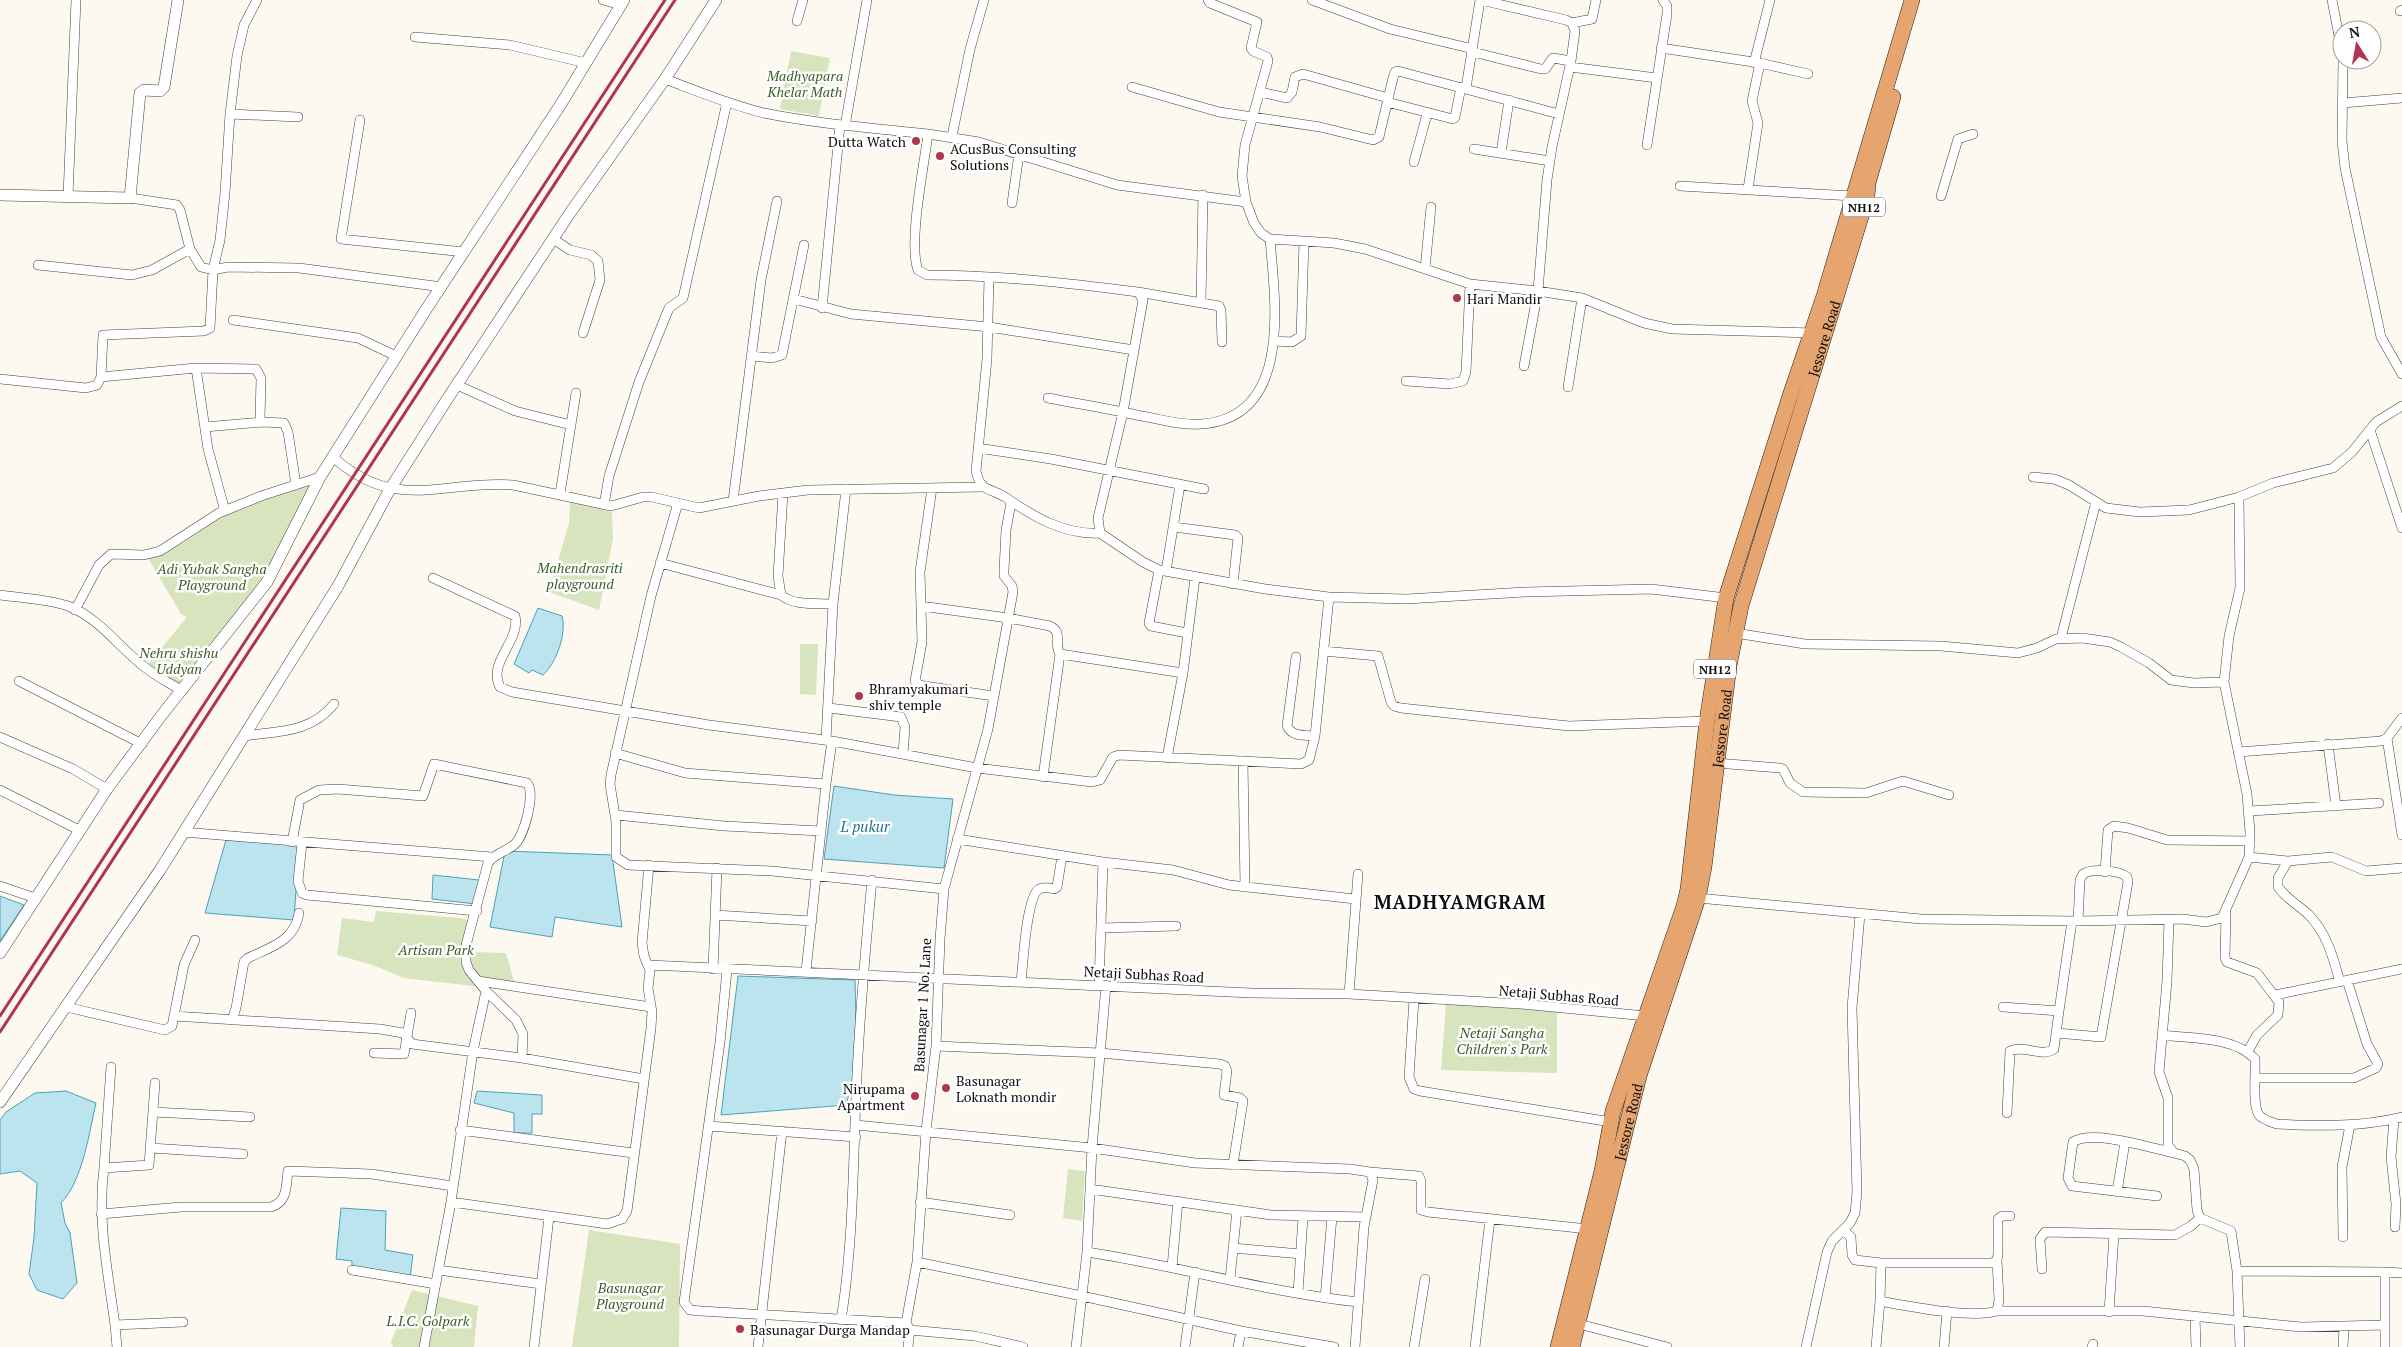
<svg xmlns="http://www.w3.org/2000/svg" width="2402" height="1347" viewBox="0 0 2402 1347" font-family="'PT Serif',serif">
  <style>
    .green { fill: #d8e4be }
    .water { fill: #bbe4ef; stroke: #4aa1bd }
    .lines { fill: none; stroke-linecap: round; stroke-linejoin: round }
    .minor-casing { stroke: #414141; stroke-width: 10 }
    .tertiary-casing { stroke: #414141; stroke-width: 12 }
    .trunk-casing { stroke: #1f1f1f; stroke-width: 16 }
    .minor { stroke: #fff; stroke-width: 9 }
    .tertiary { stroke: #fff; stroke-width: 11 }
    .trunk { stroke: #e6a46f; stroke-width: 15 }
    .rail { stroke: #ae364e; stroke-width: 3 }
    .poi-dot { fill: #ae364e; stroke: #fff; stroke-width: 2 }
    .labels { text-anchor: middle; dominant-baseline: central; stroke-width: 5; stroke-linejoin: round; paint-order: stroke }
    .shield { fill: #fff; stroke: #565656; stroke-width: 1 }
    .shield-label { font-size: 12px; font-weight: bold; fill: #0e0e0e }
    .park-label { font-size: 14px; font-style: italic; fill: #3a5e26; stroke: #fff }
    .poi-label { font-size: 14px; fill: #0e0e0e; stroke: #fff; text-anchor: start }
    .street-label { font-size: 14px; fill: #0e0e0e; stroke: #fff }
    .water-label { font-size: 15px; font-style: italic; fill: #267391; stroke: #fff }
    .district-label { font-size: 19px; font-weight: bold; letter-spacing: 1px; fill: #0e0e0e; stroke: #fff }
  </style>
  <rect width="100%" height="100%" fill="#fdf9f0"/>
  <path class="green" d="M 791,51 L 830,58 L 819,116 L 780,109 Z
    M 315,481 L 274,564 L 182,691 L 145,668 L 187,617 L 181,614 L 148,558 C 177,551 200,530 226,515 C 254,499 285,491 315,481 Z
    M 570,501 L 612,512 L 613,538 L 599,610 L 549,592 L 569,523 Z
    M 800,644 L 818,644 L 816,695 L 800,694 Z
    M 376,911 L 460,918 L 470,921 L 474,952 L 506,953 L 517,991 L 404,978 L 373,965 L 337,955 L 342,918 L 374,922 Z
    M 1446,1004 L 1557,1011 L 1557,1073 L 1441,1070 Z
    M 1068,1169 L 1085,1171 L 1082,1221 L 1063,1218 Z
    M 589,1230 L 680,1244 L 679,1347 L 572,1347 Z
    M 412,1290 L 478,1306 L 474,1347 L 393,1347 L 391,1342 Z"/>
  <path class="water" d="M 538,608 L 562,616 C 567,634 556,663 543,675 L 532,670 L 529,673 L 514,664 Z
    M 834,786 L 894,795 L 953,799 L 944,868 L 824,859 Z
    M 226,840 L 299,844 L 294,920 L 205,913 Z
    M 505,851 L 612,855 L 622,927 L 555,917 L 552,937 L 490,927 Z
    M 433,875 L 479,880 L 476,904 L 432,899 Z
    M 0,896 L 24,905 L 0,941 Z
    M 738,976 L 855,980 L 857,1064 L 846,1105 L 721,1115 Z
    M 66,1091 L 96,1103 C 89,1133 83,1180 61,1203 L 65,1223 L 70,1233 L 77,1283 L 63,1299 L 37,1290 L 29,1274 L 34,1238 L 37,1183 L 20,1171 L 0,1174 L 0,1120 L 6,1112 L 35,1093 Z
    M 477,1091 L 542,1095 L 542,1114 L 532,1114 L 532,1133 L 514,1133 L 514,1113 L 474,1103 Z
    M 341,1208 L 386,1211 L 385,1250 L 413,1255 L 410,1278 L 352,1268 L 352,1261 L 336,1259 Z"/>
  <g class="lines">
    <defs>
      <path id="minor" d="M 257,0 L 244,25 L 237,56 L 230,114 L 225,193 L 220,240 L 213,270 L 210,328 L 204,331 L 103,335 L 101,377 L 196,368 L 256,369 L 261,378 L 260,419 L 263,422 L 284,423 L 288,432 L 296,485
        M 603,0 L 621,5
        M 1208,0 L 1210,3 L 1257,22 L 1251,48 L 1253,51 L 1267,57 L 1268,61 L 1245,145 L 1242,176 L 1246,202 L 1254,223 L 1261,233 L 1270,239 L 1334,243 L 1365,249 L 1470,284 L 1538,291 L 1582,298 L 1644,323 L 1672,329 L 1814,333
        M 1312,0 L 1390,29 L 1473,49
        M 1481,0 L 1566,20 L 1572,23 L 1575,31 L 1571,61 L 1552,147 L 1547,180 L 1538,291 L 1524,366
        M 2332,0 L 2342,52
        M 2400,11 L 2402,10
        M 797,21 L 803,0
        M 1572,23 L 1592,19 L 1596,0
        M 415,37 L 510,45 L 586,63
        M 1661,48 L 1760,63 L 1808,74
        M 1473,52 L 1541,69 L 1545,69 L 1553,58 L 1571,61
        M 2343,60 L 2342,141 L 2345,168 L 2381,337 L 2402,374
        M 1754,63 L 1770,0
        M 1570,67 L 1657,78
        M 665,79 C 697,91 730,105 764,113 C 818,124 873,128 928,134 C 924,166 908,243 918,270 L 927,275 C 998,275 1068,283 1138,292 L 1143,300 L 1123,412 L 1098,518 L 1100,533 L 1143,562 L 1159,570 L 1265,589 L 1329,597 L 1407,599 L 1525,592 L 1651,589 L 1726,598
        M 1132,87 L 1219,112 L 1320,127 L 1373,140 L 1379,137 L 1393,78 L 1395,72 L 1398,71 L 1559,114
        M 1466,88 L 1480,0
        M 1260,92 L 1287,98 L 1292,92 L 1295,77 L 1303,74 L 1388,98
        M 1387,102 L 1453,119 L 1455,117 L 1461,87
        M 2343,103 L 2402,98
        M 230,114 L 298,117
        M 360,120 L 341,239 L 464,252
        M 845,126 L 867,0
        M 928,134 L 979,142 L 1117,185 L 1246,202
        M 952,136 L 970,49 L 984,0
        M 1647,145 L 1667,14 L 1667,6 L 1663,0
        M 1474,149 L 1550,161
        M 1501,153 L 1509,100
        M 1414,162 L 1427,114
        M 1680,186 L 1853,196
        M 1748,189 L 1758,123 L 1752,101 L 1760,63
        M 68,196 L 76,0
        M 1941,196 L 1958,139 L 1973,134
        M 130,198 L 177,205 L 180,210 L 190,249 L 201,267 L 213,270 L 228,267 L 299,268 L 442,287
        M 1012,203 L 1019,154
        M 553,239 L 570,250 L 591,255 L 598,261 L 600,280 L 583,333
        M 38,265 L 132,275 L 152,270 L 190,249
        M 1425,269 L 1431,207
        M 989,277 L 987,359 L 976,471 C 981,493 989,487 1005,497 C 1034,517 1064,535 1100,533
        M 1138,292 L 1219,306 L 1221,310 L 1222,342
        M 794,299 L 851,314 L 989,327 L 1134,350
        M 1201,302 L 1203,195
        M 822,308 L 840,125
        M 233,320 L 358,338 L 396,356
        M 1274,341 L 1292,342 L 1301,336 L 1304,241
        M 751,356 L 772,358 L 782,355 L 804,245
        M 196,368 L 208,449 L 225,511
        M 0,379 L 86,388 L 97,385 L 101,377
        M 1406,381 L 1450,384 L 1463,381 L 1466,372 L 1470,284
        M 457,385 L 515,411 L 571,425
        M 1568,387 L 1582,298
        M 1048,398 C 1079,404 1110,409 1141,416 C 1161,419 1181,426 1201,424 C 1293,418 1275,301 1270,239
        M 205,427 L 263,422
        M 2370,430 L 2402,528
        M 978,448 L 1051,459 L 1204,489
        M 334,458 C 397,513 441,480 513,485 L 611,506 L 643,497 L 652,497 L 699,508 L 759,496 L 808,490 L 982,487
        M 2033,477 L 2054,479 L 2069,485 L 2106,508 L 2140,512 L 2189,510 L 2239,497 L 2273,483 L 2333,468 L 2352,452 L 2376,422 L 2402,406
        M 932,488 L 920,572 L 922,642 L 915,681 L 919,685 L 924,686 L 994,696
        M 783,493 L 778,576 L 781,595 C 794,606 816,603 833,604
        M 560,494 L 576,393
        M 733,501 L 761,280 L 777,201
        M 678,503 L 651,596 L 611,775 L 610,784 L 616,822 L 616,857 L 628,865 L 772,871 L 944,889
        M 604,505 L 609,476 L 639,382 L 669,308 L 683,298 L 727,102
        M 1174,527 L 1235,535 L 1238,538 L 1233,584
        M 660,563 L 781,595
        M 1159,570 L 1149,623 L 1151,626 L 1187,633
        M 1166,571 L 1180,485
        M 433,578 L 515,616 C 521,641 487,662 500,687 L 512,692 L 709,725 L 832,741 L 977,768 L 1092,782 L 1100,780 L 1113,757 L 1119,755 L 1301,764 L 1309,760 L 1315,736 L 1329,597
        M 0,595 C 22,598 47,599 68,606 C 100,618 120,649 146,668 C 157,677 170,683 182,691
        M 921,606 L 1008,618 L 1050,626 C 1064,633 1053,644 1060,654 L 1183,673
        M 75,610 L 99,565 L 111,554 L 144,555 L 160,551 L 219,513 L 261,496 L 320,477
        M 1735,633 L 1805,644 L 1941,646 L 2018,653 L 2037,648 L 2056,639 L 2082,638 L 2110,642 L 2121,647 L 2149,663 L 2171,680 L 2194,683 L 2224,682
        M 2061,638 L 2096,502
        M 1323,651 L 1378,656 L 1391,702 L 1394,706 L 1401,708 L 1569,726 L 1707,721
        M 1296,657 L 1287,726 C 1292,737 1305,735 1315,736
        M 19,681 L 142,744
        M 829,708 L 901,717 L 905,727 L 903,754
        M 244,736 C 278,731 311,733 334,704
        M 0,737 L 73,769 L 107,789
        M 2387,738 L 2402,835
        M 826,740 L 833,604 L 846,489
        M 2328,744 L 2336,806
        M 2238,752 L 2381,741 L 2387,738 L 2402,718
        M 615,753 L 685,773 L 826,784 L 832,741
        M 1167,758 L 1183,673 L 1195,578
        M 1243,761 L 1245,887
        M 1716,763 L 1780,768 L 1783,769 L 1790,783 L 1803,792 L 1866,793 L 1903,781 L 1949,795
        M 1043,777 L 1060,654
        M 0,790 L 79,830
        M 2250,811 L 2379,803
        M 616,815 L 724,826 L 821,831
        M 183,832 L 492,857
        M 957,839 L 1103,862 L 1173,870 L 1229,885 L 1355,899
        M 292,842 L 300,800 L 319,790 L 338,789 L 423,796 L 434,764 L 527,783 C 536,793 524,837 514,845 C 505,852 495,853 488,863 L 466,945 L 466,962 L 469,970 L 486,991 L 516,1020 L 523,1034 L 522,1058
        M 302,843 L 298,881 L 302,893 L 307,895 L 477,911
        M 2249,857 L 2288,861 L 2332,857 L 2366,871 L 2402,868
        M 2288,861 L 2278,878 L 2278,887 C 2286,898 2298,905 2308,914 C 2327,933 2333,957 2340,982
        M 2105,872 L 2108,830 L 2114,826 L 2128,828 L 2167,840 L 2250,841
        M 0,886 L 35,898
        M 1698,898 L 1921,919 L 2078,921 L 2183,919 L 2206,922 L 2222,918 L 2249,857 L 2250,832 L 2247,794 L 2224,682 L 2229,636 L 2240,588 L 2239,497
        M 2226,913 L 2225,958 L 2227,962 L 2257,973 L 2279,1002 L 2278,1015 L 2257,1035 L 2248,1051
        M 715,915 L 812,921
        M 2169,920 L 2167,981 L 2159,1072 L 2168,1098 L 2168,1145 L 2174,1153 L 2185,1156 L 2190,1160 L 2194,1169 L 2197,1210 L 2200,1218 L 2231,1231 L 2237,1271 L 2240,1347
        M 1101,928 L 1176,926
        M 649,965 L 1251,993 L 1349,994 L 1521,1004 L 1646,1016
        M 713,969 L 717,868
        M 727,970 L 720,1042 L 684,1302 L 690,1310 L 701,1311 L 906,1323
        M 806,971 L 826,784
        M 478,981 L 651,1007
        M 1021,982 C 1023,965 1026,898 1039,889 C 1043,887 1050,888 1054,889 L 1057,887 L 1062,856
        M 1099,985 L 1103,862
        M 1349,994 L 1358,874
        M 2275,995 L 2402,969
        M 1414,999 L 1409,1077 L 1414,1089 L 1420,1091 L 1611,1122
        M 66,1007 L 165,1030 L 172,1026 L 184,965 L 195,940
        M 2003,1007 L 2059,1011 L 2072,921
        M 174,1016 L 380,1029 L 403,1033 L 412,1044 L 522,1058 L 644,1079
        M 232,1020 L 236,1008 L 244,962 L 248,958 C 271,947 295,941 299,913
        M 2057,1033 L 2101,1037 L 2128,882 L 2127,877 C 2119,870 2091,868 2083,874 L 2080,880 L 2078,921
        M 2163,1035 C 2191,1039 2234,1036 2255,1059 C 2256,1071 2252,1106 2259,1115 C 2263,1120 2271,1122 2277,1124 C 2319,1126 2361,1127 2402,1117
        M 936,1046 L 1100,1053 L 1220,1064 L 1225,1066 L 1227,1071 L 1224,1095 L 1240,1098 L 1243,1101 L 1233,1165
        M 374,1053 L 404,1054 L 411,1013
        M 111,1067 L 104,1168 L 149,1165 L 155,1083
        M 2256,1078 L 2354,1078 L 2376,1068 L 2378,1064 L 2367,1044 L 2347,980
        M 153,1112 L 250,1117
        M 2007,1113 L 2010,1051 C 2024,1044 2041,1058 2054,1049 L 2059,1011
        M 2394,1119 L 2391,1157 L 2396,1204 L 2395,1227
        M 856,1125 L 1092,1148 L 1195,1163 L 1350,1169 L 1370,1172 L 1373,1180 L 1364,1227 L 1355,1347
        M 709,1126 L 856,1137
        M 460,1130 L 633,1153
        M 151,1148 L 243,1154
        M 104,1168 C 97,1221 108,1272 115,1325 L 183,1322
        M 1370,1172 L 1419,1176 L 1421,1181 L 1421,1210 L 1428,1212 L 1588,1229
        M 1090,1189 L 1271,1215 L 1366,1217
        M 2117,1192 L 2125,1142
        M 2157,1196 L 2072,1186 L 2068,1178 L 2073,1142 C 2092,1129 2151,1148 2174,1153
        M 451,1202 L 607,1224 L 622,1219 L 627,1211 L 651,1028 L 652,1012 L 648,988 L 650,970 L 644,956 L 642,943 L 649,865
        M 920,1202 L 1010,1215
        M 101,1214 L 181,1207 L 271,1207 C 288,1202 286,1185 288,1171 L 371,1174 L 453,1186
        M 1844,1231 L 1851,1237 L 1852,1255 L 1855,1260 L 1881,1263 L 1992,1263 L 1997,1260 L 1998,1254 L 1998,1219 L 2002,1216 L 2010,1216
        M 2343,1237 L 2342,1167 L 2350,1125
        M 1233,1248 L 1301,1254
        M 1087,1252 C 1178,1266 1267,1292 1358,1302
        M 917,1262 L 1082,1296 L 1241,1331 L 1334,1347
        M 1172,1267 L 1178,1201
        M 2042,1269 L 2040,1239 L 2045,1232 L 2175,1235 L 2191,1226 L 2200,1218
        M 352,1270 L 436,1284
        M 438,1270 L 541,1284
        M 2237,1271 L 2385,1272 L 2385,1347
        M 2385,1272 L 2402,1273
        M 1230,1279 L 1237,1210
        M 1298,1293 L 1303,1217
        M 1325,1298 L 1332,1217
        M 1880,1301 C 1907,1306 1972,1319 1997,1311 L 1999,1300 L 1997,1260
        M 1997,1311 L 2143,1311 L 2301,1327 L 2385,1325
        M 2109,1312 L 2114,1234
        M 2195,1316 L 2196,1347
        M 841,1320 C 853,1246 853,1170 856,1096 C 859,1024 865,952 872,880
        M 1579,1324 L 1667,1347
        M 115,1325 L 117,1347
        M 910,1330 L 975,1336 L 1023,1347
        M 424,1347 L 451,1202 L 473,1051 L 486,991
        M 534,1347 L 549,1217
        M 758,1347 L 782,1131
        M 908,1347 L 910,1330 L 906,1323 L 917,1262 L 926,1131 L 936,1046 L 940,939 L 944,889 L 988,729 L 1013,592 L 1012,586 L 1004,576 L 1004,570 L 1006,530 L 1011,503
        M 1076,1347 L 1087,1252 L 1092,1148 L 1106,985
        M 1185,1347 L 1195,1272
        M 1238,1347 L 1241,1331
        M 1414,1347 L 1425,1279
        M 1475,1347 L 1490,1219
        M 1806,1347 L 1827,1252 L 1832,1241 L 1850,1223 L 1855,1213 L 1857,1192 L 1852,1008 L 1860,914
        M 1876,1347 L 1880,1301 L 1881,1263
        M 1944,1347 L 1947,1311
        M 2092,1347 L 2093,1344
        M 2343,1347 L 2344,1327"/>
      <path id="tertiary" d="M 0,195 L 130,198 L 140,93 L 144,90 L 160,91 L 164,87 L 178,0
        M 0,953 L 107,789 L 161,716 L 267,582 L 320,477 L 427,308 L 561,104 L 624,0
        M 0,1102 L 160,870 L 338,586 L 390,489 L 446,401 L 570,213 L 665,79 L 716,0"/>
      <g id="trunk">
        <path d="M 1558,1347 L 1602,1171 L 1613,1111 L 1684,906 L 1688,889 L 1707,721 L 1726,598 L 1790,396 L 1824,296 L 1912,0"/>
        <path id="s1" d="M 1572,1347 L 1639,1076 L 1698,898 L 1704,867 L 1729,666 L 1741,606 L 1867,197 L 1868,183 L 1893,97"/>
      </g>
    </defs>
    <use href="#minor" class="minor-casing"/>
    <use href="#tertiary" class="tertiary-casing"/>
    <use href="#trunk" class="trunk-casing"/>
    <use href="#minor" class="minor"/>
    <use href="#tertiary" class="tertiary"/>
    <use href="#trunk" class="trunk"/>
    <path class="rail" d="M 0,1016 L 665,0
      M 0,1032 L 675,0"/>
  </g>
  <g class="poi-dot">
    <circle cx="916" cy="141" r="5"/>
    <circle cx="940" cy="156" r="5"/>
    <circle cx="1457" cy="298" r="5"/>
    <circle cx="859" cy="696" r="5"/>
    <circle cx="946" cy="1088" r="5"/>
    <circle cx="915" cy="1096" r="5"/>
    <circle cx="740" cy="1329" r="5"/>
  </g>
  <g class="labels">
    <g class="shield">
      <rect x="1843" y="197.5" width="42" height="19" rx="4"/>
      <rect x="1694" y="659.5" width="42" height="19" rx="4"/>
    </g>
    <g class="shield-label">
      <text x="1864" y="207">NH12</text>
      <text x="1715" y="669">NH12</text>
    </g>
    <g class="park-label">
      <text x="805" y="75">Madhyapara<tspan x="805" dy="16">Khelar Math</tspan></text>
      <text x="580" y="567">Mahendrasriti<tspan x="580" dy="16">playground</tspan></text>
      <text x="212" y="568">Adi Yubak Sangha<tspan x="212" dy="16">Playground</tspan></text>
      <text x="179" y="652">Nehru shishu<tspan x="179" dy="16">Uddyan</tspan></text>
      <text x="436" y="949">Artisan Park</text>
      <text x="1502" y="1032">Netaji Sangha<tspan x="1502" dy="16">Children's Park</tspan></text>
      <text x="630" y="1287">Basunagar<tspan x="630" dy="16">Playground</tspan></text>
      <text x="428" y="1320">L.I.C. Golpark</text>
    </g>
    <g class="poi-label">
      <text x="906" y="141" text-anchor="end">Dutta Watch</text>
      <text x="950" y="148">ACusBus Consulting<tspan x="950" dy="16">Solutions</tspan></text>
      <text x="1467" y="298">Hari Mandir</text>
      <text x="869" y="688">Bhramyakumari<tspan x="869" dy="16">shiv temple</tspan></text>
      <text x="956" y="1080">Basunagar<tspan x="956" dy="16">Loknath mondir</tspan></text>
      <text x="905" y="1088" text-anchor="end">Nirupama<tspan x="905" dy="16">Apartment</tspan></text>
      <text x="750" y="1329">Basunagar Durga Mandap</text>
    </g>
    <g class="street-label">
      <text stroke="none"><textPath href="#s1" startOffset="1042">Jessore Road</textPath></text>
      <text stroke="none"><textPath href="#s1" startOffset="638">Jessore Road</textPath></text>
      <text transform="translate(1144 974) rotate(3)">Netaji Subhas Road</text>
      <text transform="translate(1559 995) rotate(5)">Netaji Subhas Road</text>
      <text transform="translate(922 1005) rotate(-87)">Basunagar 1 No. Lane</text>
      <text stroke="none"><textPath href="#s1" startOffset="232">Jessore Road</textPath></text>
    </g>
    <g class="water-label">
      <text x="865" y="826">L pukur</text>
    </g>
    <g class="district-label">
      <text x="1460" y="901">MADHYAMGRAM</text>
    </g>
  </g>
  <g transform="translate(2357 45) rotate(349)"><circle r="24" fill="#ffffff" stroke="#9f9f9f"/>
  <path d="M0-4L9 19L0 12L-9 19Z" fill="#ae364e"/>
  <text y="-8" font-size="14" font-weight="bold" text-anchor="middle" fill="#0e0e0e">N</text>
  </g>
</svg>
